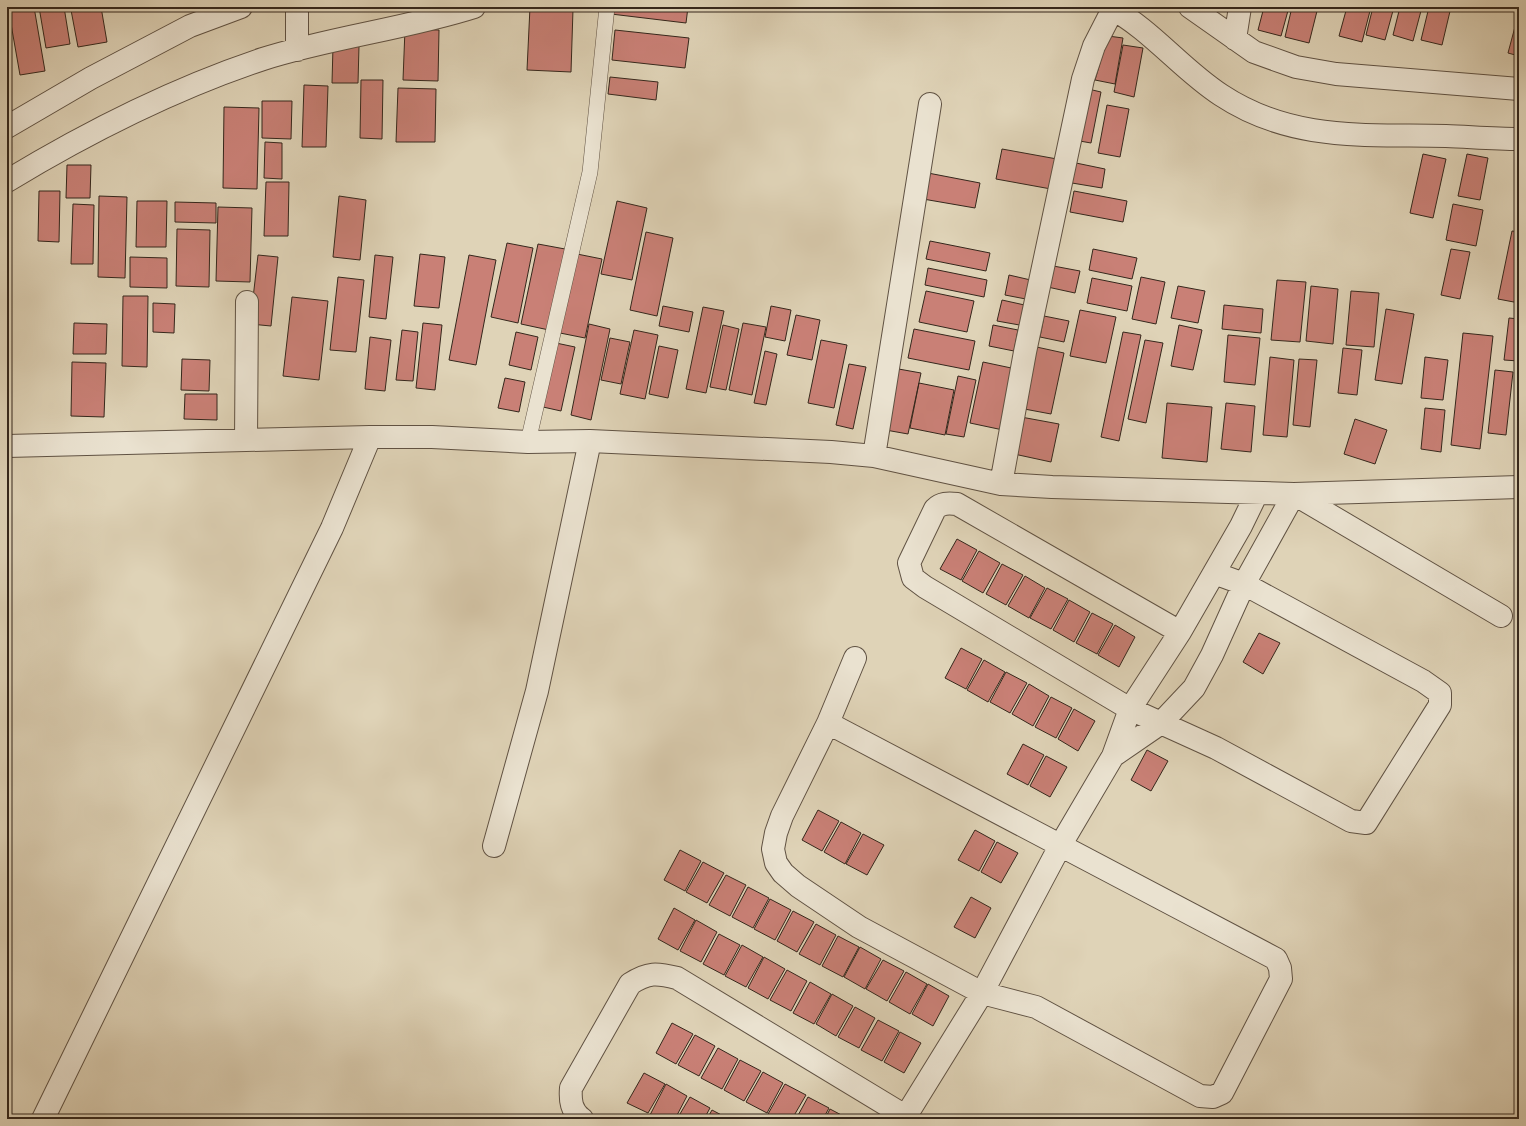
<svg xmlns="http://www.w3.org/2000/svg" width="1526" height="1126" viewBox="0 0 1526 1126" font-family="Alegreya,serif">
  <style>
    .building { fill: #c98076; stroke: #35271c }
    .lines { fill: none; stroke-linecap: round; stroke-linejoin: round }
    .service-casing { stroke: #605243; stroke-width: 16 }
    .minor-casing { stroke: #605243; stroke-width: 24 }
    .service { stroke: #eae2d0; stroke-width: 15 }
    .minor { stroke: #eae2d0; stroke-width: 22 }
  </style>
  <rect width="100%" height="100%" fill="#dfd3b7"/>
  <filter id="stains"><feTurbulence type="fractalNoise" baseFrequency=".005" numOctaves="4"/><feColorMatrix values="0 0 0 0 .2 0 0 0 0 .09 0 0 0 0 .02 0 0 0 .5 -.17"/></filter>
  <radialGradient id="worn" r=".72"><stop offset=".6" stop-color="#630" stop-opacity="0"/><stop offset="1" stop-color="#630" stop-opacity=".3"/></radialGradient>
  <path class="building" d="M 8,7 L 34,7 L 45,71 L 20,75 Z
    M 39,7 L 64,7 L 70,44 L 46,48 Z
    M 91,7 L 101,7 L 107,42 L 78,47 L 71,10 Z
    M 530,7 L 573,9 L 571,72 L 527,70 Z
    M 612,7 L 688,7 L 686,23 L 611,14 Z
    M 1264,7 L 1289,7 L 1281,36 L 1258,30 Z
    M 1292,7 L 1318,7 L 1309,43 L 1285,37 Z
    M 1347,7 L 1371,7 L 1362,42 L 1339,36 Z
    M 1373,7 L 1394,7 L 1385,40 L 1366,35 Z
    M 1400,7 L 1422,7 L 1413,41 L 1393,35 Z
    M 1429,7 L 1451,7 L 1442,45 L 1421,40 Z
    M 1516,23 L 1519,23 L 1519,56 L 1508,53 Z
    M 405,29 L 439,30 L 438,81 L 403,80 Z
    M 615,30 L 689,38 L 685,68 L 612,60 Z
    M 1108,36 L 1123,38 L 1115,84 L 1095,80 Z
    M 1123,45 L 1143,48 L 1134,97 L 1114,92 Z
    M 333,46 L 359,46 L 358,83 L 332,83 Z
    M 610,77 L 658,82 L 656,100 L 608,94 Z
    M 361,80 L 383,80 L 382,139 L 360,138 Z
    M 304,85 L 328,86 L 326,147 L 302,147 Z
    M 398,88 L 436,89 L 435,142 L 396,142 Z
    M 1084,88 L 1101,92 L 1091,143 L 1074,140 Z
    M 262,101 L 292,101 L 291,139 L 262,138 Z
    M 1107,105 L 1129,109 L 1120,157 L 1098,153 Z
    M 224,107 L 259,108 L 257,189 L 223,188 Z
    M 265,142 L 282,143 L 282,179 L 264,178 Z
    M 1002,149 L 1057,159 L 1051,189 L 996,179 Z
    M 1423,154 L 1446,159 L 1433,218 L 1410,213 Z
    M 1467,154 L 1488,158 L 1480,200 L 1458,196 Z
    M 1076,163 L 1105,169 L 1102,188 L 1072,183 Z
    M 67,165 L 91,165 L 90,198 L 66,198 Z
    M 928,173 L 980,183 L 975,208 L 923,199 Z
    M 266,182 L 289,182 L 288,236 L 264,236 Z
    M 39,191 L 60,191 L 59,242 L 38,241 Z
    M 1074,191 L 1127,201 L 1123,222 L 1070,212 Z
    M 99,196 L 127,197 L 125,278 L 98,277 Z
    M 339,196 L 366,200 L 360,260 L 333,257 Z
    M 137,201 L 167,201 L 166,247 L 136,247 Z
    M 617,201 L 647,208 L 632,280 L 601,274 Z
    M 175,202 L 216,203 L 216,223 L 175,222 Z
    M 73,204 L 94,205 L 93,264 L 71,264 Z
    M 1453,204 L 1483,210 L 1476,246 L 1446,240 Z
    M 218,207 L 252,208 L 250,282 L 216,281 Z
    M 177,229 L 210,230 L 209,287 L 176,286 Z
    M 1512,231 L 1519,232 L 1519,303 L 1498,299 Z
    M 646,232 L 673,238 L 657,316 L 630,310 Z
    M 930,241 L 990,253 L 986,271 L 926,259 Z
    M 507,243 L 533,248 L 518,323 L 491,317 Z
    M 538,244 L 565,249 L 549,330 L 521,324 Z
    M 1093,249 L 1137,258 L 1132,279 L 1089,270 Z
    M 1451,249 L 1470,252 L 1460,299 L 1441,295 Z
    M 420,254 L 445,257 L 439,308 L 414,306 Z
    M 577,254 L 602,259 L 585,338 L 560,333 Z
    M 258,255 L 278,257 L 271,326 L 250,324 Z
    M 375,255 L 393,257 L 386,319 L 369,317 Z
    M 469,255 L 496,260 L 476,365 L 449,360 Z
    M 130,257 L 167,258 L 167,288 L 130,287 Z
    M 1048,265 L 1080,271 L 1075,293 L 1043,286 Z
    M 928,268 L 987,280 L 984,297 L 925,285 Z
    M 1009,275 L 1035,281 L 1031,300 L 1005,295 Z
    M 338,277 L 364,280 L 356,352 L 330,350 Z
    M 1141,277 L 1165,282 L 1156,324 L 1132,319 Z
    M 1092,278 L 1132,286 L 1127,311 L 1087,303 Z
    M 1277,280 L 1306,282 L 1300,342 L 1271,340 Z
    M 1178,286 L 1205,291 L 1198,323 L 1171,318 Z
    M 1311,286 L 1338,289 L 1333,344 L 1306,341 Z
    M 926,291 L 974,301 L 967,332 L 919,322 Z
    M 1351,291 L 1379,293 L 1374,347 L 1346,345 Z
    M 123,296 L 148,296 L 147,367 L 122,366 Z
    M 292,297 L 328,301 L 319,380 L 283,376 Z
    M 1002,300 L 1029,306 L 1025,326 L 997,321 Z
    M 153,303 L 175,304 L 174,333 L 153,332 Z
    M 1224,305 L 1263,309 L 1261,333 L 1222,329 Z
    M 663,306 L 693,312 L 689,332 L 659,326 Z
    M 771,306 L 791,310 L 785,341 L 765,337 Z
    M 703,307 L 724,311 L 706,393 L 686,389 Z
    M 1386,309 L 1414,314 L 1402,384 L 1375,380 Z
    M 1080,310 L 1116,317 L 1106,363 L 1070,356 Z
    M 796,315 L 820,320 L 812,360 L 787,355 Z
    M 1044,316 L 1069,321 L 1064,342 L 1040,337 Z
    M 1509,318 L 1519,319 L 1519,361 L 1504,360 Z
    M 74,323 L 107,324 L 106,354 L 73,354 Z
    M 423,323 L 442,325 L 435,390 L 416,388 Z
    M 743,323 L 766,327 L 752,395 L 729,390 Z
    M 589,324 L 610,329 L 591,420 L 571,415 Z
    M 723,325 L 739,329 L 726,390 L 710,387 Z
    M 993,325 L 1018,330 L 1014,351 L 989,346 Z
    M 1179,325 L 1202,330 L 1193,370 L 1171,366 Z
    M 914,329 L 975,341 L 969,370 L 908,358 Z
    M 402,330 L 418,332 L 413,381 L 396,380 Z
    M 634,330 L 658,335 L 645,399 L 620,394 Z
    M 516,332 L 538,337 L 531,370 L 509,365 Z
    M 1123,332 L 1141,335 L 1119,441 L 1101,437 Z
    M 1463,333 L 1493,336 L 1480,449 L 1451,445 Z
    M 1228,335 L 1260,338 L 1255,385 L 1224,382 Z
    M 370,337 L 391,340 L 385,391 L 365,389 Z
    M 610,338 L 630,342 L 621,384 L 601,380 Z
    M 821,340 L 847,345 L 834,408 L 808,403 Z
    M 1145,340 L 1163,343 L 1146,423 L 1128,419 Z
    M 556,343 L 575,347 L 561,411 L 543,407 Z
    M 659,346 L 678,350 L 668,398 L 649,394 Z
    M 1032,346 L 1064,353 L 1051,414 L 1019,408 Z
    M 1343,348 L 1362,350 L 1357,395 L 1338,393 Z
    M 765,351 L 777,354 L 766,405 L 754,403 Z
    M 1270,357 L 1294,360 L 1287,437 L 1263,435 Z
    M 1425,357 L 1448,360 L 1443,400 L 1421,398 Z
    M 182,359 L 210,360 L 209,391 L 181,390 Z
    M 1299,359 L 1317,360 L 1310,427 L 1293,425 Z
    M 72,362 L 106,363 L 104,417 L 71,416 Z
    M 983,362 L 1016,369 L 1003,430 L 970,423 Z
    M 849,364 L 866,367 L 853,429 L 836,425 Z
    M 893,368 L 921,373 L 908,434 L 880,429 Z
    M 1495,370 L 1513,372 L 1506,435 L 1488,433 Z
    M 958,376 L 976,380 L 964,437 L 946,434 Z
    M 505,378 L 525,382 L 519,412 L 498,408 Z
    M 919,383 L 954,390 L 945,435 L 910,428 Z
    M 185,394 L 217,394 L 217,420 L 184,419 Z
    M 1167,403 L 1212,407 L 1207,462 L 1162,458 Z
    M 1226,403 L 1255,406 L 1251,452 L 1221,449 Z
    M 1425,408 L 1445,410 L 1441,452 L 1421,449 Z
    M 1021,417 L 1059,424 L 1051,462 L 1014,454 Z
    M 1355,419 L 1387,430 L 1375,464 L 1344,454 Z
    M 957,539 L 977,550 L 961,580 L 940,569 Z
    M 979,551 L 1000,563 L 983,593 L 962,581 Z
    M 1002,564 L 1023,575 L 1006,605 L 986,594 Z
    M 1025,576 L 1045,588 L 1029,618 L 1008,606 Z
    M 1047,588 L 1068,599 L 1051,629 L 1030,618 Z
    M 1069,600 L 1090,612 L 1074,642 L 1053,630 Z
    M 1092,613 L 1113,624 L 1097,654 L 1076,643 Z
    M 1115,625 L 1135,637 L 1119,667 L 1098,655 Z
    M 1259,633 L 1280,643 L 1263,674 L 1243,662 Z
    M 961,648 L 982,659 L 966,689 L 945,678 Z
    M 984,660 L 1005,672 L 988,702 L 967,690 Z
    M 1006,672 L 1027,683 L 1010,713 L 990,702 Z
    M 1029,684 L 1049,696 L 1033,726 L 1012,714 Z
    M 1051,697 L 1072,708 L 1056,738 L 1035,727 Z
    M 1074,709 L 1095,721 L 1078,751 L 1058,739 Z
    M 1023,744 L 1044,755 L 1028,785 L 1007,774 Z
    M 1147,750 L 1168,761 L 1151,791 L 1131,780 Z
    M 1046,756 L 1067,767 L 1050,797 L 1030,786 Z
    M 818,810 L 839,821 L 822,851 L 802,840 Z
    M 841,822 L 861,833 L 845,864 L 824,852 Z
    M 975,830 L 995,841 L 979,871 L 958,860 Z
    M 863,834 L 884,845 L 867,875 L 846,864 Z
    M 997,842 L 1018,853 L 1001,883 L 981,872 Z
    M 680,850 L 701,861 L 685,891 L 664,880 Z
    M 703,862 L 724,873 L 707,903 L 686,892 Z
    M 726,875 L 746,885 L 730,916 L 709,905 Z
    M 748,887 L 769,898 L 753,928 L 732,917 Z
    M 971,897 L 991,908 L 975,938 L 954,927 Z
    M 770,899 L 791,910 L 775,940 L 754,929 Z
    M 674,908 L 695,920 L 678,950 L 658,939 Z
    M 793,911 L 814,922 L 797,952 L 777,941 Z
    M 696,920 L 717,932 L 701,962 L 680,951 Z
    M 816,924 L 836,935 L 820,965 L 799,954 Z
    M 719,934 L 740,945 L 724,975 L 703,964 Z
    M 838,936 L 859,947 L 843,977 L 822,966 Z
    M 742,945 L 763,957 L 746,987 L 725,976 Z
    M 860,947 L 881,959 L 865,989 L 844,977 Z
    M 764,957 L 785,969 L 768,999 L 748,988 Z
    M 883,960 L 904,971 L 887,1001 L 866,989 Z
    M 787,970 L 807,981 L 791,1011 L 770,1000 Z
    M 906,972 L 927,984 L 910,1014 L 889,1002 Z
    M 810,982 L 831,994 L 814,1024 L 793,1013 Z
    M 928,984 L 949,996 L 933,1026 L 912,1014 Z
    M 832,994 L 853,1006 L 836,1036 L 816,1024 Z
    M 855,1007 L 875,1018 L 859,1048 L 838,1037 Z
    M 878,1020 L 899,1031 L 882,1061 L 861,1050 Z
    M 672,1023 L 693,1034 L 676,1064 L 656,1053 Z
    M 900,1032 L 921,1043 L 904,1073 L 884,1062 Z
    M 695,1035 L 715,1046 L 699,1076 L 678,1065 Z
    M 718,1048 L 738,1059 L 722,1089 L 701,1078 Z
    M 740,1060 L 761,1071 L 744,1101 L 724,1090 Z
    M 763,1072 L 783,1083 L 767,1113 L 746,1102 Z
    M 644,1073 L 665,1084 L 648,1113 L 627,1103 Z
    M 666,1084 L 687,1096 L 675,1119 L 658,1119 L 650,1115 Z
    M 785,1084 L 806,1095 L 792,1119 L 778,1119 L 768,1114 Z
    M 690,1097 L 710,1108 L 704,1119 L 677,1119 Z
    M 808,1097 L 829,1108 L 823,1119 L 796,1119 Z
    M 830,1109 L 849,1119 L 825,1119 Z
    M 712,1110 L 729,1119 L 707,1119 Z"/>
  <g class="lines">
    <defs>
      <path id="service" d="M 528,442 L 590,172 L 607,7"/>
      <path id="minor" d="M 297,7 L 297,50
        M 1109,7 C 1151,29 1181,69 1221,95 C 1292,142 1366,134 1446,136 C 1471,137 1495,139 1519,139
        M 1190,7 L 1254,52 L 1296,67 L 1336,74 L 1519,89
        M 1235,39 L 1240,7
        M 7,127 L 91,78 L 190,26 L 241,7
        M 7,181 C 88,132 173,89 263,59 C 332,37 405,29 474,7
        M 246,440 L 247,302
        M 7,446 L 370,437 L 432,437 L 528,442 L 590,441 L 831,452 L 874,456 L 1001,484 L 1052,487 L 1294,494 L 1519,487
        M 874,456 L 930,104
        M 1001,484 L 1025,352 L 1083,79 L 1094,46 L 1114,7
        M 1180,632 L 957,504 C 948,503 941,503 935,509 L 909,563 L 913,578 L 925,587 L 1130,709 L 1216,748 L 1351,821 L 1366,823 L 1440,705 L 1440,693 L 1423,681 L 1244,584 L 1214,573
        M 828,723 L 1276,959 L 1280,968 L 1281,979 L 1222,1093 L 1213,1097 L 1200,1096 L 1036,1007 L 982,993 L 859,927 L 798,886 L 783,873 L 776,863 L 773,849 L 776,833 L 782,816 L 828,723 L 855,658
        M 1113,756 L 1161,723 L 1194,688 L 1212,655 L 1244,584 L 1294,494 L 1501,616
        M 494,846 L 537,691 L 590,441
        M 43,1119 L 332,528 L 370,437
        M 582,1119 C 571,1111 570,1100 571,1088 L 630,984 C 648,972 657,973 677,978 L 910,1119
        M 904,1119 L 982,993 L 1060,846 L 1113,756 L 1130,709 L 1180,632 L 1241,526 L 1257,493"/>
    </defs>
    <use href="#service" class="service-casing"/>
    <use href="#minor" class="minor-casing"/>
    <use href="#service" class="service"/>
    <use href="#minor" class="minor"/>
  </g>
  <rect width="1526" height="1126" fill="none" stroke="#dfd3b7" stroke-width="24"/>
  <rect x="8" y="8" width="1510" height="1110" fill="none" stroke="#35271c" stroke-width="2"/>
  <rect x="12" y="12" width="1502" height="1102" fill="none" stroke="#35271c"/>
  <rect width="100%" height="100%" filter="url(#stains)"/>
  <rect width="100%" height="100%" fill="url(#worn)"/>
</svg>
